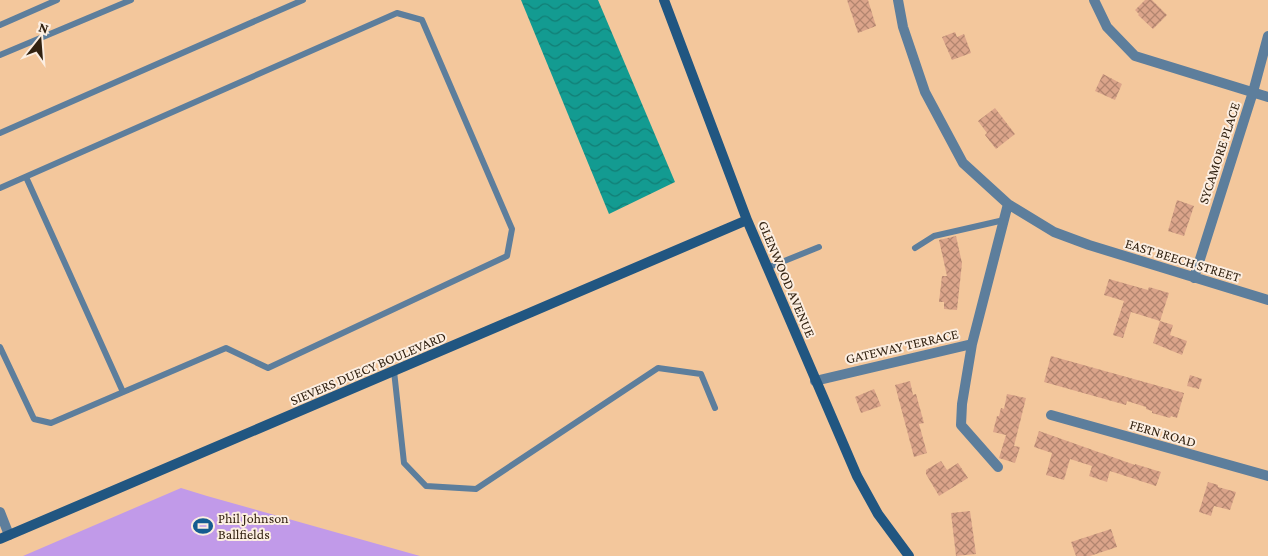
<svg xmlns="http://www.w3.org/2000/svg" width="1268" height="556" viewBox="0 0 1268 556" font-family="'Crimson Pro',serif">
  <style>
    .park { fill: #c19ae9 }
    .water { fill: url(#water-waves) }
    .building { fill: url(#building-cross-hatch) }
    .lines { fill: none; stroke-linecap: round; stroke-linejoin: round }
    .lane { stroke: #5d7e9c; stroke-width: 6 }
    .street { stroke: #5d7e9c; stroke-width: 10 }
    .secondary { stroke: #215681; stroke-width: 10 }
    .labels { text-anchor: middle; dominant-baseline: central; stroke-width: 4; stroke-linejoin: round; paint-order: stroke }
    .street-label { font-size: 14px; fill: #322211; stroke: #fceee1 }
    .poi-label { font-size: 14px; fill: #322211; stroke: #fceee1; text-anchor: start }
  </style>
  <defs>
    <pattern id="water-waves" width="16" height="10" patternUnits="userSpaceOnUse" patternTransform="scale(1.25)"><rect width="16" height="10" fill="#139b91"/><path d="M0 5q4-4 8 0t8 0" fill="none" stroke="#127e75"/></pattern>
    <pattern id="building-cross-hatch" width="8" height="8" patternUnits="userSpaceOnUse" patternTransform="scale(1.25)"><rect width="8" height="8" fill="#dba48a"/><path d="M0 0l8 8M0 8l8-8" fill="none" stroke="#b2856f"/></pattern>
  </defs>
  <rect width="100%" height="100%" fill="#f3c79c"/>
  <path class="park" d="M 181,488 L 207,496 L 420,556 L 23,556 Z"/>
  <path class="water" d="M 521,0 L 598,0 L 675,182 L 609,214 Z"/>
  <path class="building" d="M 847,0 L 868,0 L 876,26 L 858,33 Z
    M 1145,0 L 1152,0 L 1167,15 L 1153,29 L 1138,15 L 1139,14 L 1135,10 Z
    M 955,32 L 957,37 L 964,34 L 971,53 L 952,60 L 942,37 Z
    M 1103,74 L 1122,84 L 1115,100 L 1095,91 Z
    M 995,108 L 1015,134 L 996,149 L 985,135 L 987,133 L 978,121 Z
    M 1177,200 L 1194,206 L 1184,236 L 1168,231 Z
    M 956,236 L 962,263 L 957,310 L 944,309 L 944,302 L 939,302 L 942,276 L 947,276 L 939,240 Z
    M 1109,279 L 1148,290 L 1149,287 L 1169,293 L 1160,321 L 1131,312 L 1123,338 L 1113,335 L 1124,301 L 1104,295 Z
    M 1160,321 L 1173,325 L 1170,335 L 1187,341 L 1182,355 L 1153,343 Z
    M 1051,356 L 1184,393 L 1177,418 L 1171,416 L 1170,418 L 1152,413 L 1152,411 L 1146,409 L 1146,407 L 1127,401 L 1126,405 L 1044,382 Z
    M 1190,375 L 1202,379 L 1199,389 L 1187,386 Z
    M 910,381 L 913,395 L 916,394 L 924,423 L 919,424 L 927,453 L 914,457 L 895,385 Z
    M 874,389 L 881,406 L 861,413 L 855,397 Z
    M 1007,394 L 1026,398 L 1014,446 L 1020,447 L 1015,463 L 999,458 L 1006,435 L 993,432 L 997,416 L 999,416 L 1001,408 L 1004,409 Z
    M 1039,431 L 1135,465 L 1135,464 L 1161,472 L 1156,486 L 1110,471 L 1107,482 L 1089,476 L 1092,466 L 1070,459 L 1064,480 L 1046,475 L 1052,453 L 1034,447 Z
    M 941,461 L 947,470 L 958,463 L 968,478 L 939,496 L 926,474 L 926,470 Z
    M 1208,482 L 1218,485 L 1218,487 L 1236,492 L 1230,510 L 1214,506 L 1211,516 L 1199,512 Z
    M 970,511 L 976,554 L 956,556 L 951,513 Z
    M 1111,529 L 1117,547 L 1090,556 L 1076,556 L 1071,542 Z"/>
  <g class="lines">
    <path class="lane" d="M 0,25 L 57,0
      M 0,55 L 131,0
      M 0,133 L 303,0
      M 26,177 L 123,392
      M 0,188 L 397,13 L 422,20 L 512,229 L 507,256 L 268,368 L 226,348 L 51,423 L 34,419 L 0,347
      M 915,248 L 934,236 L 1004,220
      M 767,268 L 819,247
      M 394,371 L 404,463 L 426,486 L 476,489 L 658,368 L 701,374 L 715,408"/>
    <path class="street" d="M 898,0 L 903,27 L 925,92 L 963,163 L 1008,204 L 1054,232 L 1089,245 L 1268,300
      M 1094,0 L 1107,27 L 1135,56 L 1268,97
      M 1194,278 L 1253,92 L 1268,36
      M 972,344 L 962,404 L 961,425 L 998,467
      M 815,381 L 972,344 L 1008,204
      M 1051,415 L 1268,476
      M 0,512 L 9,535"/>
    <path class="secondary" d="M 664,0 L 747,220 L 857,476 L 878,514 L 909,556
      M 0,539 L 747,220"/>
  </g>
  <defs>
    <symbol id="stadium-bare" viewBox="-9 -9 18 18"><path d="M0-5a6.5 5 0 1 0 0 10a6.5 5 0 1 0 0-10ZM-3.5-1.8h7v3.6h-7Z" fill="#155c90" stroke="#fceee1" stroke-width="2.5" paint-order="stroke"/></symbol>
  </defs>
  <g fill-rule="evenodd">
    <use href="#stadium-bare" x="189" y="512" width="28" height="28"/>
  </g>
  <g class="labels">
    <g class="street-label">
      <text transform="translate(1219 153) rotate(-72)">SYCAMORE PLACE</text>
      <text transform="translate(1183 260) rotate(17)">EAST BEECH STREET</text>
      <text transform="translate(787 279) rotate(67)">GLENWOOD AVENUE</text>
      <text transform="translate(902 346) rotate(-13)">GATEWAY TERRACE</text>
      <text transform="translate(368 368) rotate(-23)">SIEVERS DUECY BOULEVARD</text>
      <text transform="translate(1163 433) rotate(16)">FERN ROAD</text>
    </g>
    <g class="poi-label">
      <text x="218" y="518">Phil Johnson<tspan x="218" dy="16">Ballfields</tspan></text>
    </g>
  </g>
  <g transform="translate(40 40) rotate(17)" stroke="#fceee1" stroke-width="4" paint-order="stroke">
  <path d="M0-4L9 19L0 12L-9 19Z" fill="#322211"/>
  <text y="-8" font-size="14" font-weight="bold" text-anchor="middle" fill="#322211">N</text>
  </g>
</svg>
